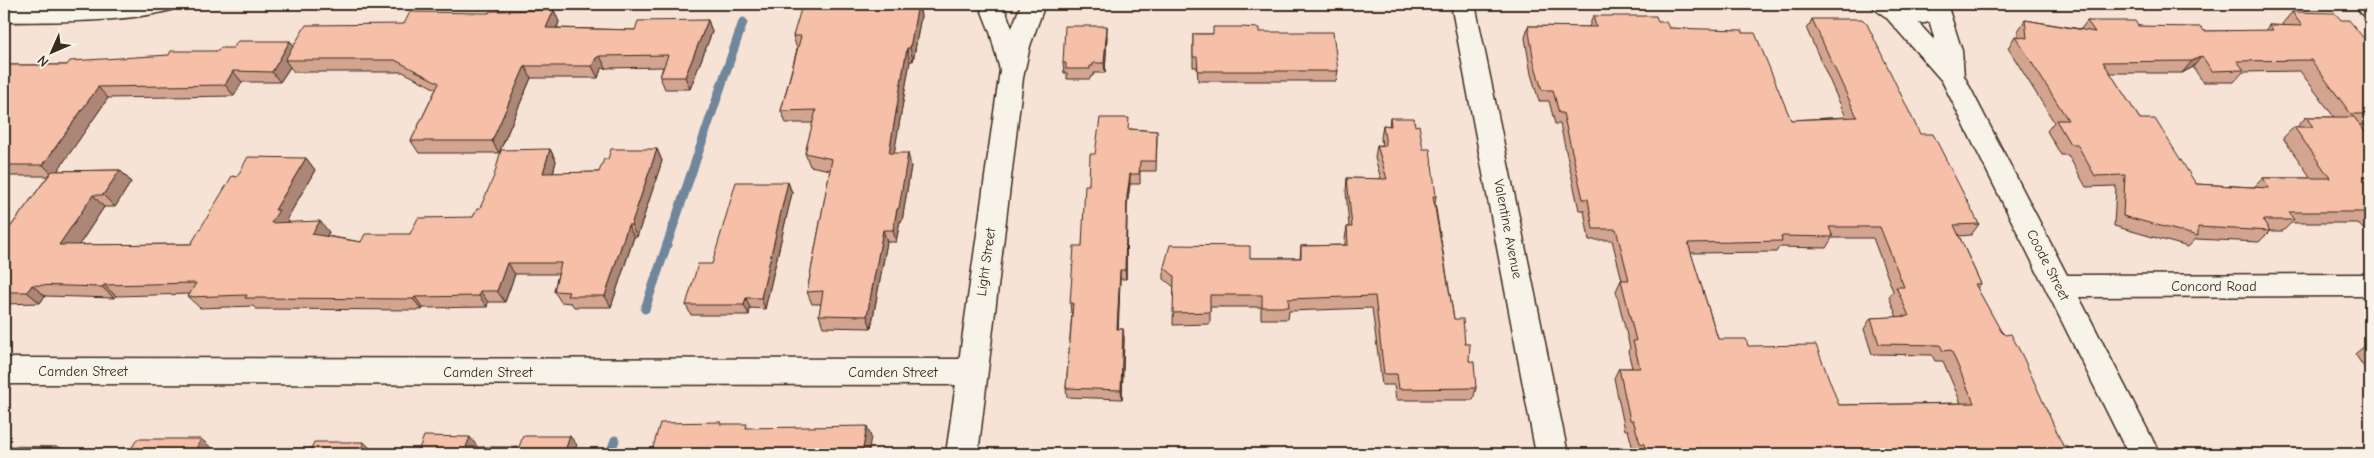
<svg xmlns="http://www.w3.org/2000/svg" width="2374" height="458" viewBox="0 0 2374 458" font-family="'Comic Neue',sans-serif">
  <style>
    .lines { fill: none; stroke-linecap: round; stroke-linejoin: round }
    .stream { stroke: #6f869b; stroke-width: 9 }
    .street-casing { stroke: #3b2a1e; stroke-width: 3 }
    .secondary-casing { stroke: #3b2a1e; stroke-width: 3 }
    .street { fill: #f7f3e8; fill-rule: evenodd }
    .secondary { fill: #f7f3e8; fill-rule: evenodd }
    .wall { fill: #d3a490; stroke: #3b2a1e; fill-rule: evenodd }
    .shaded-wall { fill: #ac8676; stroke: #3b2a1e }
    .building { fill: #f5bfa8; stroke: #3b2a1e; fill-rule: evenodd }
    .labels { text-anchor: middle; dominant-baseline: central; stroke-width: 4; stroke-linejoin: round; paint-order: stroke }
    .street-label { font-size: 14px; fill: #3b2a1e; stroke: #f7f3e8 }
  </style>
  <rect width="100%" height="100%" fill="#f6e3d5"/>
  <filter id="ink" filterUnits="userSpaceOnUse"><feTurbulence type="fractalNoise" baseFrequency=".02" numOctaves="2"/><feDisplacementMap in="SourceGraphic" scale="10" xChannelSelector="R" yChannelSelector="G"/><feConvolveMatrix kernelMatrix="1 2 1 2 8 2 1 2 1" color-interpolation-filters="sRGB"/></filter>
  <g filter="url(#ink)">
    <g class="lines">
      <path class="stream" d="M 645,309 L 743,22
        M 610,454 L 615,440"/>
      <defs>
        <path id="street" d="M 1451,4 L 1475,4 L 1568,454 L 1536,454 Z
          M 1885,4 L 1901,4 L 1935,41 L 1926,9 L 1929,4 L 1947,4 L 1962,51 L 1964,76 L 2067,275 L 2370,274 L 2370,296 L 2079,297 L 2160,454 L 2128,454 L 1942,81 L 1885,16 L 1881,10 Z
          M 2354,4 L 2370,4 L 2370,16 L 2362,14 Z
          M 4,358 L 971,359 L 982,363 L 986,372 L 982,381 L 971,385 L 4,384 Z"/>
        <path id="secondary" d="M 64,4 L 175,4 L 171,10 C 123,23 55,21 4,22 L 4,6 Z
          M 979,4 L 1003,4 L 1012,28 L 1021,4 L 1045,4 L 1030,46 L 1023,78 L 978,454 L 946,454 L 1000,70 L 990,32 Z
          M 1871,4 L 1902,4 L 1922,7 L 1928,4 L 1953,4 C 1950,8 1947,13 1943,16 C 1925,30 1883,23 1871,4 Z"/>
      </defs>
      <use href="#street" class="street-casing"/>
      <use href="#secondary" class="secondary-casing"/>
      <use href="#street" class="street"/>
      <use href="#secondary" class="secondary"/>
    </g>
    <path class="wall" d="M 858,4 L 919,4 L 921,16 L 913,61 L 910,61 L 894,153 L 911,166 L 902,221 L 900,221 L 896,242 L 887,242 L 871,328 L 823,327 L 819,315 L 821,304 L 812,304 L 807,292 L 830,170 L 810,166 L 805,153 L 813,123 L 786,123 L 781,111 L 797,49 L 793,36 L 857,8 Z
      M 554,10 L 559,22 L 557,28 L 635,30 L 708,20 L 712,32 L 690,89 L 665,89 L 660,77 L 663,67 L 606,68 L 601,69 L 598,78 L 531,78 L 499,153 L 419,153 L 411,141 L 436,89 L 403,72 L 294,72 L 290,67 L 280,82 L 242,82 L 234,96 L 108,98 L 57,171 L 120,170 L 131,182 L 115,207 L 104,207 L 79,245 L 191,244 L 237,177 L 306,158 L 315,170 L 287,219 L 289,222 L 288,222 L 329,232 L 327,236 L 361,242 L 410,234 L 473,217 L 480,208 L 550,149 L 556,161 L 553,173 L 599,172 L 608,159 L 657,149 L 662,161 L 637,237 L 634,237 L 611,307 L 574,307 L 571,303 L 561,302 L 554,291 L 558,274 L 515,274 L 505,302 L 488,302 L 487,307 L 423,308 L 422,310 L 256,309 L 253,306 L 200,308 L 188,297 L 190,294 L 116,296 L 114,298 L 45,296 L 40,303 L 4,304 L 4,233 L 6,233 L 48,176 L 4,176 L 4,65 L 67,65 L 218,51 L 290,41 L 294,46 L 404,24 L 489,13 Z
      M 2292,12 L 2341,20 L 2370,46 L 2370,125 L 2360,125 L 2370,139 L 2370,229 L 2363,229 L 2358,223 L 2291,223 L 2283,231 L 2269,231 L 2270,231 L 2259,242 L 2196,239 L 2188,247 L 2114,226 L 2116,186 L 2086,187 L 2068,155 L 2061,155 L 2047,131 L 2054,122 L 2008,48 L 2015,36 L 2018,37 L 2018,31 L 2025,20 L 2081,29 L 2087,21 L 2138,26 L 2204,31 L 2265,31 L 2269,25 L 2284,26 L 2282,24 ZM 2193,67 L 2203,82 L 2234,82 L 2243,72 L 2300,71 L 2334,117 L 2306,117 L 2297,127 L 2294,127 L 2283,138 L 2311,178 L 2263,178 L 2254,187 L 2196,184 L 2140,119 L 2110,73 L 2182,73 Z
      M 1593,16 L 1658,22 L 1669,28 L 1743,33 L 1791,120 L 1846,117 L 1807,30 L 1812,19 L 1920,134 L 1979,224 L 1971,235 L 1959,236 L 1981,284 L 1977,288 L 2063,446 L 2071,454 L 1639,454 L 1634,453 L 1628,430 L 1625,430 L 1614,378 L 1619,368 L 1632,368 L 1628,351 L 1630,348 L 1616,291 L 1621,280 L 1622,280 L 1612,240 L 1589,240 L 1584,210 L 1579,210 L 1560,124 L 1555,124 L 1549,101 L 1539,101 L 1531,74 L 1525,38 L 1528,26 L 1589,27 ZM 1832,238 L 1873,238 L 1893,291 L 1889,297 L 1897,317 L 1871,318 L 1864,329 L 1872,354 L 1932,355 L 1935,361 L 1943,361 L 1961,403 L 1839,405 L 1748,346 L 1718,339 L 1691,253 L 1776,252 L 1779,247 L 1826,248 Z
      M 1259,32 L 1338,71 L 1336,81 L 1198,81 L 1197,67 L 1193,67 L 1193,34 L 1213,34 Z
      M 1107,36 L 1105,73 L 1094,73 L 1093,76 L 1091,76 L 1090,79 L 1067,79 L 1067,73 L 1064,73 L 1063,63 Z
      M 1390,118 L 1415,126 L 1423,149 L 1436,196 L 1435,203 L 1454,319 L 1465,344 L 1476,388 L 1473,400 L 1396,400 L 1394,385 L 1382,385 L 1372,308 L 1289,311 L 1288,319 L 1261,319 L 1261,307 L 1210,307 L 1210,324 L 1173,325 L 1174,287 L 1164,279 L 1164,267 L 1250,258 L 1300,258 L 1301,246 L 1345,245 L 1345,239 L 1347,227 L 1349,227 L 1346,191 L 1347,178 L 1381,179 L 1375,158 L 1377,145 L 1382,146 L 1381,138 L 1383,125 L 1389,126 Z
      M 1130,129 L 1157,131 L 1157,141 L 1156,171 L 1140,171 L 1140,184 L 1130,184 L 1127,206 L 1126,279 L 1120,279 L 1118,329 L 1123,329 L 1124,339 L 1122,399 L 1067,397 L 1066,388 L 1072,312 L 1071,313 L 1070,303 L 1082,246 L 1089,185 L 1095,154 Z
      M 788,182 L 792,193 L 765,309 L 750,308 L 749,315 L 691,315 L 686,305 L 712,264 Z
      M 2366,345 L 2370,345 L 2370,376 L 2355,354 Z"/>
    <path class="shaded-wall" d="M 918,4 L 921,16 L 913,61 L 910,48 Z
      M 554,10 L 559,22 L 552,40 L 546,28 Z
      M 708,20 L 712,32 L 690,89 L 685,77 Z
      M 1107,26 L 1107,36 L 1105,73 L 1104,63 Z
      M 290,41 L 298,52 L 285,60 L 290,67 L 280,82 L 272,72 Z
      M 907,48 L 910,61 L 892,166 L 889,153 Z
      M 600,56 L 606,68 L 601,69 L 598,78 L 592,66 L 596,58 Z
      M 2202,56 L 2193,67 L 2182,73 L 2192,61 Z
      M 525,66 L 531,78 L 499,153 L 492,141 Z
      M 233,71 L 242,82 L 234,96 L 225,85 Z
      M 98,87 L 108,98 L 54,176 L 43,165 Z
      M 550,149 L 556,161 L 550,185 L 543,173 Z
      M 657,149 L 662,161 L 637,237 L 631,225 Z
      M 908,153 L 911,166 L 902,221 L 900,221 L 896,242 L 893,230 Z
      M 306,158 L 315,170 L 287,219 L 289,222 L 281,235 L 271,223 L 275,210 Z
      M 120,170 L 131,182 L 115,207 L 103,195 Z
      M 1130,174 L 1130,184 L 1127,206 L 1126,279 L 1125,270 L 1127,196 Z
      M 788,182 L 792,193 L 765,309 L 761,298 Z
      M 93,195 L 104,207 L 71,257 L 59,245 Z
      M 320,221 L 329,232 L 322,245 L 312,234 Z
      M 628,225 L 634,237 L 611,307 L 605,296 Z
      M 883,230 L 887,242 L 871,328 L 867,316 Z
      M 507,263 L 515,274 L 505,302 L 497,291 Z
      M 1120,270 L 1120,279 L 1118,339 L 1117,329 Z
      M 32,285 L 45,296 L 40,303 L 27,292 Z
      M 104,285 L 116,296 L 114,298 L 102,287 Z
      M 480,291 L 488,302 L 487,307 L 479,296 Z
      M 415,297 L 423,308 L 422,310 L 413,299 Z
      M 746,298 L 750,308 L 749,315 L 744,305 Z
      M 1123,329 L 1124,339 L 1122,399 L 1121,390 Z
      M 867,426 L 871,437 L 868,454 L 862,454 Z
      M 570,436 L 577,445 L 573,454 L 564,454 Z
      M 470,437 L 477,446 L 474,454 L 466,447 Z
      M 201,439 L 213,449 L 210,454 L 195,451 Z
      M 364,442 L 374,452 L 373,454 L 358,454 Z
      M 59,447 L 69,454 L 54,454 Z"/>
    <path class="building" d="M 858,4 L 918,4 L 910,48 L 907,48 L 889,153 L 908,153 L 899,208 L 897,209 L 893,230 L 883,230 L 867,316 L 819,315 L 823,291 L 807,292 L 832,159 L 805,153 L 816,110 L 781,111 L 801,36 L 793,36 L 801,9 L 857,8 Z
      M 554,10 L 546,28 L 635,30 L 638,21 L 708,20 L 685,77 L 660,77 L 668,55 L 600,56 L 596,58 L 592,66 L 525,66 L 492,141 L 411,141 L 439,83 L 395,60 L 285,60 L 306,25 L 404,24 L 410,12 L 489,13 L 490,11 Z
      M 2292,12 L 2335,13 L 2341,20 L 2349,20 L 2370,46 L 2370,114 L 2351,114 L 2311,60 L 2237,61 L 2244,70 L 2212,71 L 2202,56 L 2192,61 L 2103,62 L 2140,119 L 2155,119 L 2196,184 L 2269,188 L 2263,178 L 2330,178 L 2294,127 L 2313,127 L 2306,117 L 2354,117 L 2370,139 L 2370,212 L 2289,212 L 2294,220 L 2263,220 L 2270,231 L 2198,227 L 2198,236 L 2123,216 L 2125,175 L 2095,176 L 2077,144 L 2070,144 L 2056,120 L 2068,120 L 2015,36 L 2027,38 L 2025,20 L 2095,32 L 2087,21 L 2135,21 L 2138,26 L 2201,27 L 2204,31 L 2273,30 L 2269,25 L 2302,26 Z
      M 1593,16 L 1656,16 L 1658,22 L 1666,22 L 1669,28 L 1742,30 L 1743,33 L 1755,33 L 1791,120 L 1857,117 L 1812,19 L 1862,19 L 1867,24 L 1920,134 L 1933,134 L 1979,224 L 1954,225 L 1981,284 L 1975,284 L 2001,331 L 2005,335 L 2011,334 L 2023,357 L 2063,446 L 2067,446 L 2071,454 L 1647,454 L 1644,444 L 1640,443 L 1633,420 L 1630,420 L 1619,368 L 1640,368 L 1633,341 L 1636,341 L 1621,280 L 1629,280 L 1616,229 L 1593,229 L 1588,199 L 1583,199 L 1563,113 L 1559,113 L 1553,90 L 1542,90 L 1534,62 L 1528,26 L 1596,27 ZM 1829,227 L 1880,227 L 1904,287 L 1896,287 L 1909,316 L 1871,318 L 1879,344 L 1940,345 L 1943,351 L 1951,350 L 1974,403 L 1839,405 L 1816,345 L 1748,346 L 1746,339 L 1718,339 L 1688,243 L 1782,241 L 1781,236 L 1833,237 Z
      M 1065,26 L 1107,26 L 1104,63 L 1093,63 L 1093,66 L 1090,66 L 1090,69 L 1066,69 L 1066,63 L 1063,63 Z
      M 1213,27 L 1240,27 L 1259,28 L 1259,32 L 1333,32 L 1338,71 L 1198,71 L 1197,57 L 1193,57 L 1193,34 L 1213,34 Z
      M 238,41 L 290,41 L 272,72 L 233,71 L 225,85 L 98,87 L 43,165 L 4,165 L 4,65 L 67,65 L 70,61 L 169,55 L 171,51 L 218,51 L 220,48 L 233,48 Z
      M 1100,118 L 1129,118 L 1128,129 L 1157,131 L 1156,161 L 1140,161 L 1139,174 L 1130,174 L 1127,196 L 1125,270 L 1120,270 L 1117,329 L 1123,329 L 1121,390 L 1066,388 L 1073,303 L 1070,303 L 1074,246 L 1082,246 L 1085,185 L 1089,185 L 1090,154 L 1095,154 Z
      M 1390,118 L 1414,118 L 1415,126 L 1419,125 L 1423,149 L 1430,149 L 1436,196 L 1433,196 L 1454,319 L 1463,319 L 1465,344 L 1470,344 L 1469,361 L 1474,362 L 1476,388 L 1399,389 L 1397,374 L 1384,374 L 1375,296 L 1288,299 L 1289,307 L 1262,307 L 1262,295 L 1210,295 L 1210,312 L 1173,313 L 1174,276 L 1164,267 L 1170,245 L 1250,246 L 1250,258 L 1301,258 L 1301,246 L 1348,245 L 1347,227 L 1352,227 L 1347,178 L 1387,179 L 1377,145 L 1386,146 L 1383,125 L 1391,126 Z
      M 550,149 L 543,173 L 599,172 L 604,159 L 608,159 L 611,149 L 657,149 L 631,225 L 628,225 L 605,296 L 567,296 L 569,292 L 554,291 L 561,263 L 507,263 L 497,291 L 480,291 L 479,296 L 415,297 L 413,299 L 245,298 L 247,295 L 188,297 L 196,283 L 104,285 L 102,287 L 32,285 L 27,292 L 4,292 L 4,233 L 6,233 L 52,171 L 120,170 L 103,195 L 93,195 L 59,245 L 191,244 L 232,176 L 237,177 L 248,157 L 306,158 L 275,210 L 279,210 L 271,223 L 320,221 L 312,234 L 361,242 L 365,234 L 410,234 L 418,218 L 473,217 L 477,209 L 480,208 L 494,176 L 501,150 Z
      M 736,182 L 788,182 L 761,298 L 746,298 L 744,305 L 686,305 L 698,264 L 712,264 Z
      M 2366,345 L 2370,345 L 2370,351 Z
      M 721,422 L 720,424 L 747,424 L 746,428 L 867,426 L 862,454 L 651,454 L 660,423 Z
      M 424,436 L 470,437 L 466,447 L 519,447 L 523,436 L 570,436 L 564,454 L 417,454 Z
      M 137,439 L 201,439 L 195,451 L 311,449 L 314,442 L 364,442 L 358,454 L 118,454 L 128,454 Z
      M 4,446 L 59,447 L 54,454 L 4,454 Z"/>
  </g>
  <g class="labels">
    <g class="street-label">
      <text transform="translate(1508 229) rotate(79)">Valentine Avenue</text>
      <text transform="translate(986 262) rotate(-82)">Light Street</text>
      <text transform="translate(2048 265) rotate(63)">Coode Street</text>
      <text x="2214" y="286">Concord Road</text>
      <text x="83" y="371">Camden Street</text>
      <text x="488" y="372">Camden Street</text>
      <text x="893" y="372">Camden Street</text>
    </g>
  </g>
  <rect width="2374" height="458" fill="none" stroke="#f7f3e8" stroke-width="20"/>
  <rect x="10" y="10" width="2354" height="438" fill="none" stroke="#3b2a1e" stroke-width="2" filter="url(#ink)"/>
  <g transform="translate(52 52) rotate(225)" stroke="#f7f3e8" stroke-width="4" paint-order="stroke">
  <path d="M0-4L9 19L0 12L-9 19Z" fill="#3b2a1e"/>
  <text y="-8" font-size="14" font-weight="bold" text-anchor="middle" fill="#3b2a1e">N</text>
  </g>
</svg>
